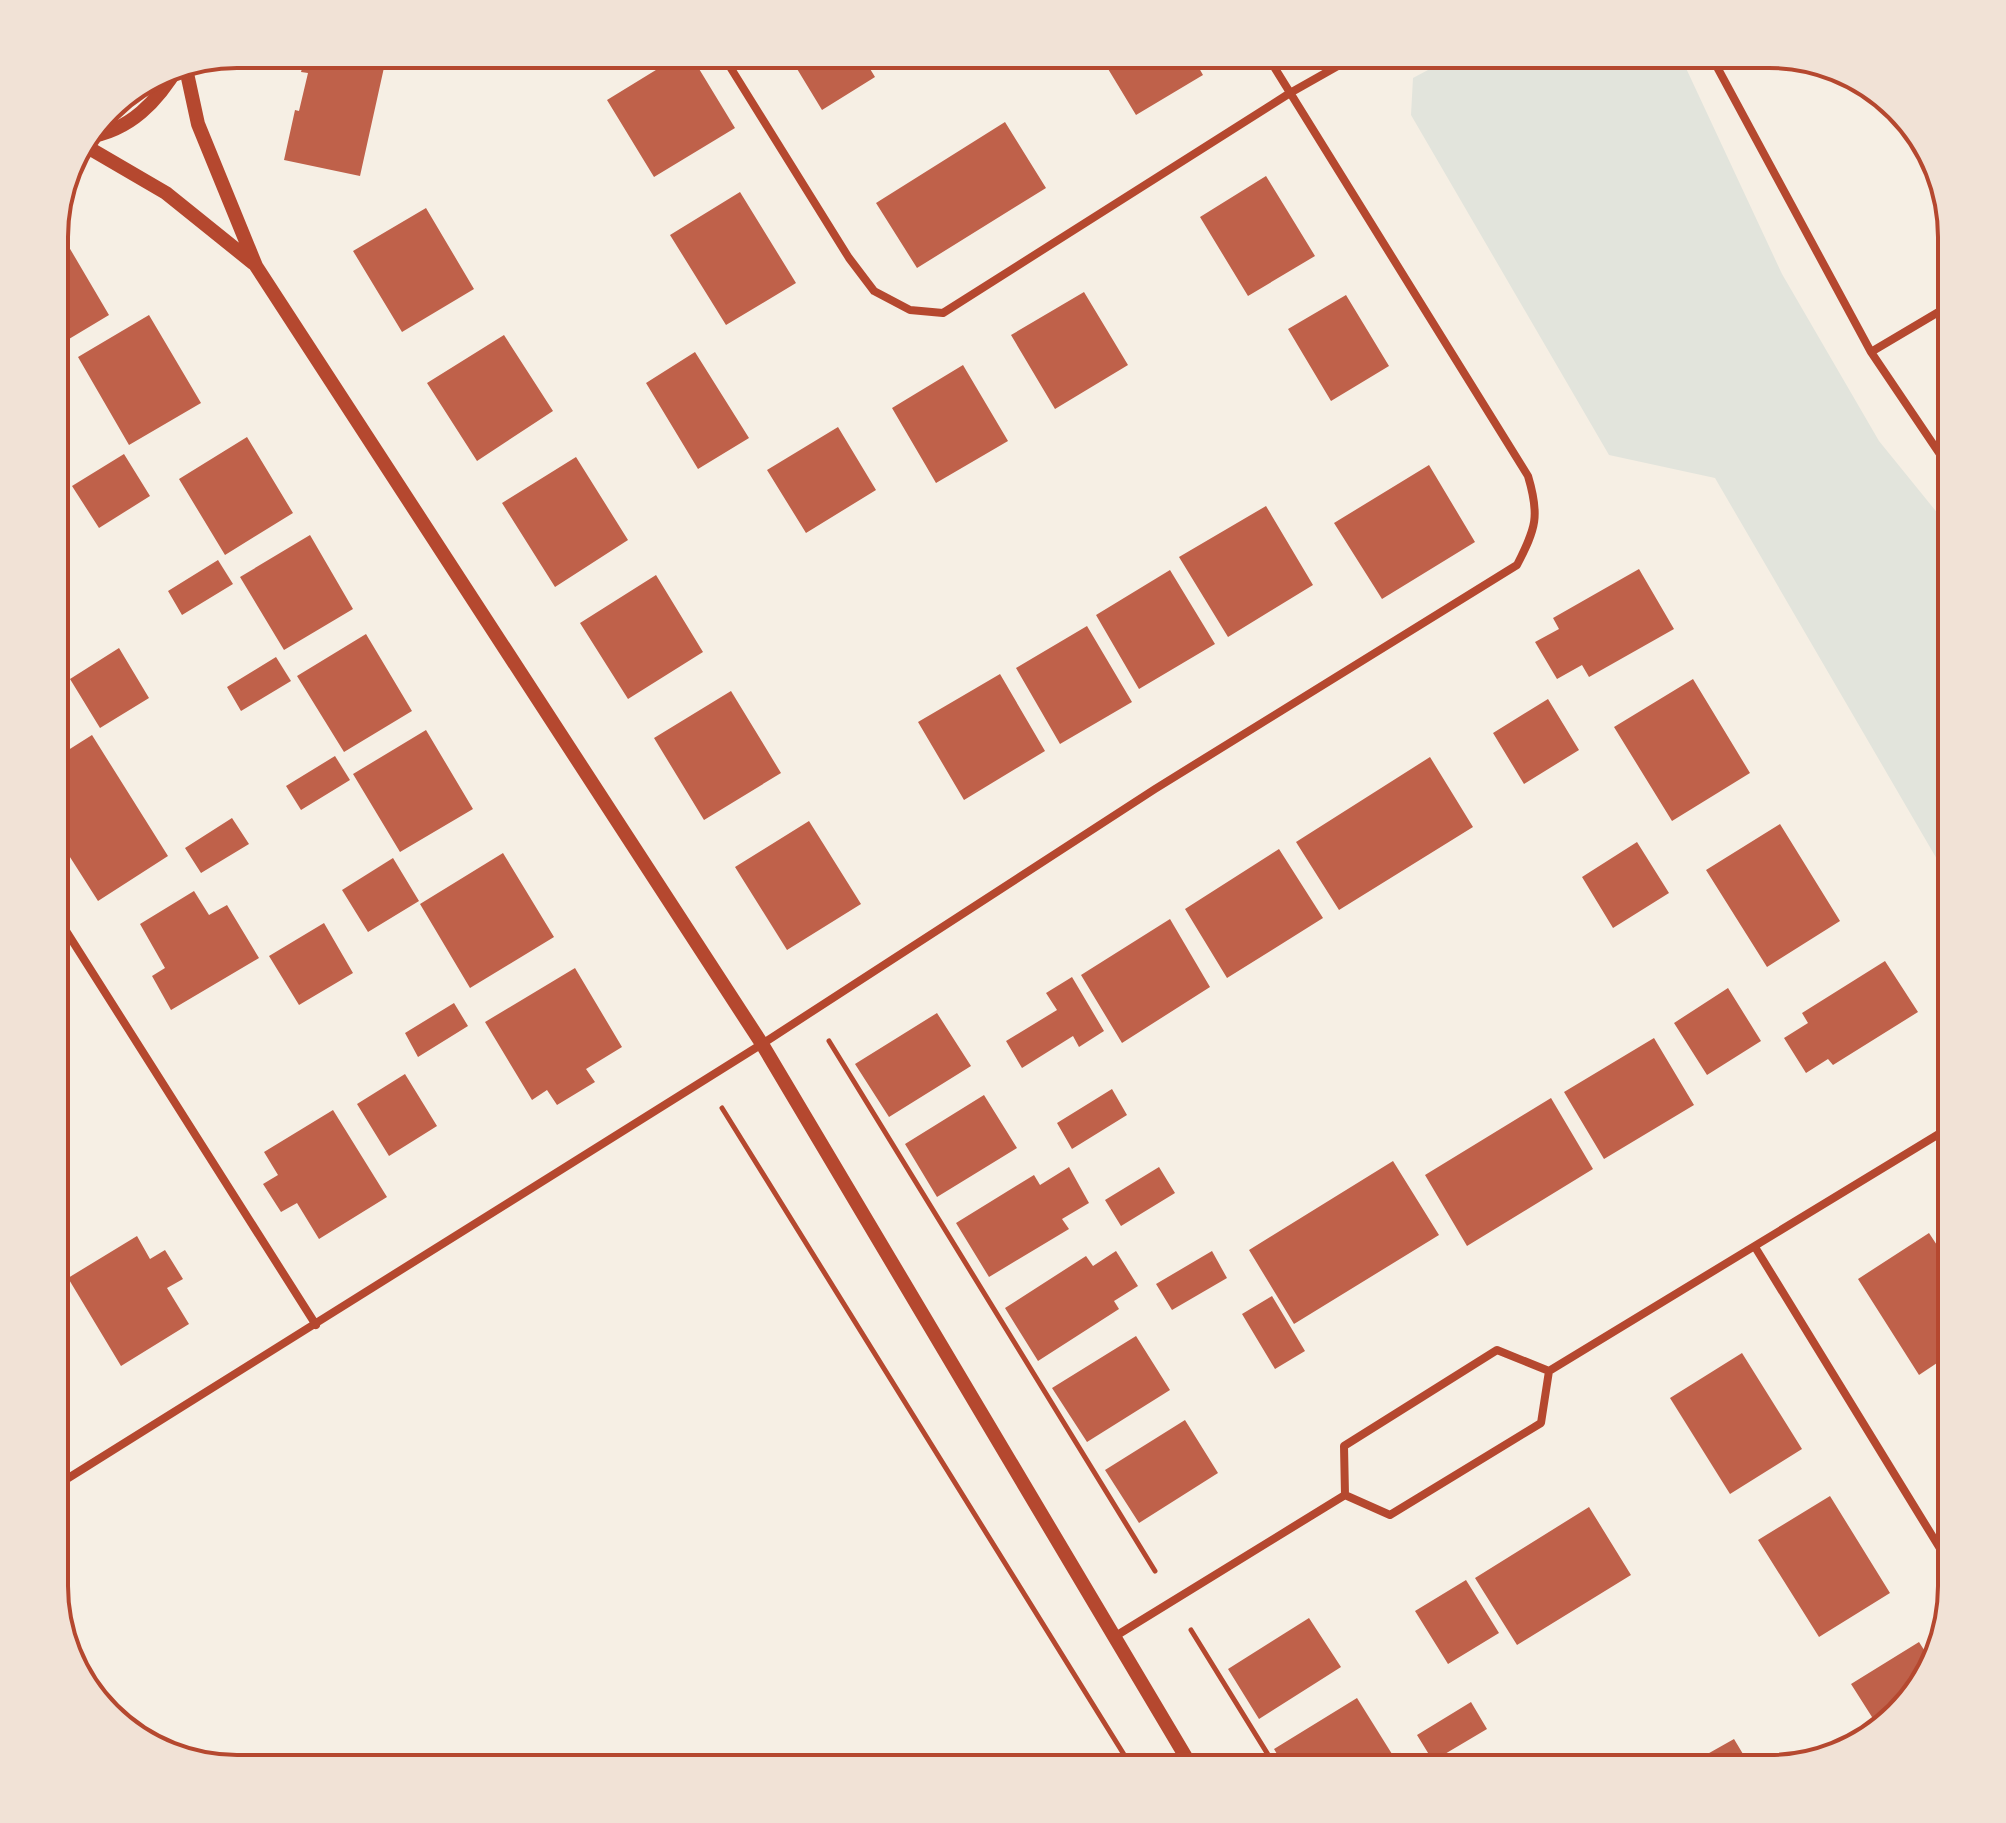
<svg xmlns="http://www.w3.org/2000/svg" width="2006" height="1823" viewBox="0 0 2006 1823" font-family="Rubik,sans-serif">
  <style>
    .green { fill: #e2e4dc }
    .building { fill: #bf614a }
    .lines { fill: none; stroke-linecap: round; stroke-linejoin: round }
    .path { stroke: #b5482f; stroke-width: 5 }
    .minor { stroke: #b5482f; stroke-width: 8 }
    .tertiary { stroke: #b5482f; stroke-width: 14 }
    .rim { fill: none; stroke: #b5482f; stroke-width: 4 }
  </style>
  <rect width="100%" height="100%" fill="#f6efe4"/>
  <path class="green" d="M 1458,54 L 1669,54 L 1685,66 L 1782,274 L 1879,441 L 1952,531 L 1952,885 L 1715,478 L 1609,455 L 1411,115 L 1413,78 Z"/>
  <path class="building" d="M 306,54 L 387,54 L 360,176 L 284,160 L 295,110 L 299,111 L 308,73 L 301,72 Z
    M 682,54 L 690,54 L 735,128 L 654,177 L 607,100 Z
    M 788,54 L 861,54 L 875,77 L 822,110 Z
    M 1099,54 L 1191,54 L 1203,75 L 1136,115 Z
    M 1005,122 L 1046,188 L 917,268 L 876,203 Z
    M 1266,176 L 1315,256 L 1248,296 L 1200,217 Z
    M 740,192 L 796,283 L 726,325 L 670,235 Z
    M 426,208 L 474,289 L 402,332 L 353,251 Z
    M 66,242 L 109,315 L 54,348 L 54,249 Z
    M 1084,292 L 1128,365 L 1055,409 L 1011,335 Z
    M 1346,295 L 1389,366 L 1331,401 L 1288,329 Z
    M 149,315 L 201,403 L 129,445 L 78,357 Z
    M 504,335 L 553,411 L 477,461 L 427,383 Z
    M 695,352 L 749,438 L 698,469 L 646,383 Z
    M 963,365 L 1008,441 L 936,483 L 892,408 Z
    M 838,427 L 876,490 L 806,533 L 767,470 Z
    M 247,437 L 293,513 L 225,555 L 179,479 Z
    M 124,454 L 150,496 L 99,528 L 72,486 Z
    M 576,457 L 628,540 L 555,587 L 502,503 Z
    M 1429,465 L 1475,542 L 1382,599 L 1334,523 Z
    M 1266,506 L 1313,585 L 1228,637 L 1179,557 Z
    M 310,535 L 353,609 L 284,650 L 240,577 Z
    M 218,560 L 233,584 L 182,615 L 168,591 Z
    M 1639,569 L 1674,629 L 1589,677 L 1582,665 L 1557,679 L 1535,642 L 1559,629 L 1553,618 Z
    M 1170,570 L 1215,644 L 1139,689 L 1096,615 Z
    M 656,575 L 703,652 L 628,699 L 580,623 Z
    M 1087,626 L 1132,702 L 1060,744 L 1016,668 Z
    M 366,634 L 412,711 L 344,752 L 297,676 Z
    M 119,648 L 149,698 L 100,728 L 70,679 Z
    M 276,657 L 291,681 L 241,711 L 227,687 Z
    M 1000,674 L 1045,751 L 964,800 L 918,722 Z
    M 1693,679 L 1750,773 L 1672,821 L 1614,727 Z
    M 731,691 L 781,773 L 704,820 L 654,738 Z
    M 1548,699 L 1579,750 L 1524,784 L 1493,733 Z
    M 426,730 L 473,809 L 400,852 L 353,774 Z
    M 92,735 L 168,856 L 98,901 L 54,832 L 54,759 Z
    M 335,756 L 350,780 L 301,810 L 286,786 Z
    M 1430,757 L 1473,827 L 1339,910 L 1296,842 Z
    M 232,818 L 249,844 L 201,873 L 185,848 Z
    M 809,821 L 861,904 L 787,950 L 735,867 Z
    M 1780,824 L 1840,921 L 1767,967 L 1706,870 Z
    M 1637,842 L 1669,893 L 1613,928 L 1582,877 Z
    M 1279,849 L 1323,918 L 1227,978 L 1185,909 Z
    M 503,853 L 554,937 L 470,988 L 420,904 Z
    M 393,858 L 419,901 L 368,932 L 342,890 Z
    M 194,891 L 209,915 L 227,905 L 259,958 L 171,1010 L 152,976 L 165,968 L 140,924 Z
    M 1170,919 L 1210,987 L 1122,1043 L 1081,975 Z
    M 324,923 L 353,973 L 299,1005 L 269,956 Z
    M 1885,961 L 1918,1012 L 1833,1065 L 1828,1059 L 1806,1073 L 1784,1038 L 1808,1023 L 1802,1013 Z
    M 575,968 L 622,1047 L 586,1069 L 595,1082 L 557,1105 L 547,1090 L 532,1100 L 485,1022 Z
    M 1072,977 L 1104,1031 L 1079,1047 L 1073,1036 L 1022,1068 L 1006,1041 L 1057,1010 L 1046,993 Z
    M 1728,988 L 1761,1041 L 1707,1075 L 1674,1023 Z
    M 454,1003 L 468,1026 L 418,1057 L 405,1033 Z
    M 937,1013 L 971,1066 L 889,1117 L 855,1064 Z
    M 1654,1038 L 1694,1105 L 1604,1159 L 1564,1092 Z
    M 405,1074 L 437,1126 L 389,1156 L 357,1104 Z
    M 1112,1089 L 1127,1115 L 1072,1149 L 1057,1123 Z
    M 984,1095 L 1017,1148 L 937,1197 L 905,1144 Z
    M 1551,1098 L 1593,1169 L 1467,1246 L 1425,1175 Z
    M 333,1110 L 387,1197 L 319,1239 L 297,1203 L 281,1212 L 263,1184 L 278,1175 L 264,1152 Z
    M 1393,1161 L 1439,1235 L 1294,1324 L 1249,1250 Z
    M 1069,1167 L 1089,1203 L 1062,1219 L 1069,1229 L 989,1277 L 956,1223 L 1034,1175 L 1040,1185 Z
    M 1159,1167 L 1175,1193 L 1121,1226 L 1105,1200 Z
    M 1929,1233 L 1952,1268 L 1952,1353 L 1919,1375 L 1858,1279 Z
    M 137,1236 L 150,1259 L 165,1250 L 183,1279 L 167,1288 L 189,1324 L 121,1366 L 68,1278 Z
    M 1116,1251 L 1138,1286 L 1114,1301 L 1119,1309 L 1038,1361 L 1005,1308 L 1086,1256 L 1093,1266 Z
    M 1212,1251 L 1227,1278 L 1172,1310 L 1156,1284 Z
    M 1272,1296 L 1305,1351 L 1275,1369 L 1242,1314 Z
    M 1136,1336 L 1170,1390 L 1087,1442 L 1052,1388 Z
    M 1742,1353 L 1802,1449 L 1730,1494 L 1670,1398 Z
    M 1185,1420 L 1218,1473 L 1139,1523 L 1105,1470 Z
    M 1830,1496 L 1890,1593 L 1819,1637 L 1758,1540 Z
    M 1589,1507 L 1631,1575 L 1517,1645 L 1475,1578 Z
    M 1466,1580 L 1499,1633 L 1448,1664 L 1415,1611 Z
    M 1309,1618 L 1341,1667 L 1259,1719 L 1228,1669 Z
    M 1919,1642 L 1933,1664 L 1899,1715 L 1879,1728 L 1851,1684 Z
    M 1357,1698 L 1392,1754 L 1368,1769 L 1286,1769 L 1274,1749 Z
    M 1471,1702 L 1487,1729 L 1433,1761 L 1417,1735 Z
    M 1734,1739 L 1752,1769 L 1682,1769 L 1695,1761 Z"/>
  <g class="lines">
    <path class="path" d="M 829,1041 L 1155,1571
      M 722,1108 L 1133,1769
      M 1191,1630 L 1277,1769"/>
    <path class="minor" d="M 722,54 L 849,258 L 874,291 L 910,310 L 943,313 L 1290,93 L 1359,54
      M 1710,54 L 1871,352 L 1952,472
      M 1871,352 L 1952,304
      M 54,912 L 316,1325
      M 1755,1247 L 1952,1568
      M 54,1487 L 762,1044 L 1155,789 L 1517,565 C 1536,528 1540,516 1528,476 L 1266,54
      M 1345,1495 L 1390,1515 L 1541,1423 L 1549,1371 L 1952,1126
      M 1345,1495 L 1344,1446 L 1497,1350 L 1549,1371
      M 1114,1637 L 1345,1495"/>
    <path class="tertiary" d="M 185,64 L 198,124 L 256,266 L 762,1044 L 1193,1769
      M 87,137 C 130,131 158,101 179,65
      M 82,144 L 166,193 L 253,263"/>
  </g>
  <path d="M0 0H2006V1823H0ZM237 68H1769A169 169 0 0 1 1938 237V1586A169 169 0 0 1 1769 1755H237A169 169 0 0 1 68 1586V237A169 169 0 0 1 237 68Z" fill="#f1e2d6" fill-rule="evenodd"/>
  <path class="rim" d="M237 68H1769A169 169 0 0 1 1938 237V1586A169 169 0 0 1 1769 1755H237A169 169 0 0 1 68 1586V237A169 169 0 0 1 237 68Z"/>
</svg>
